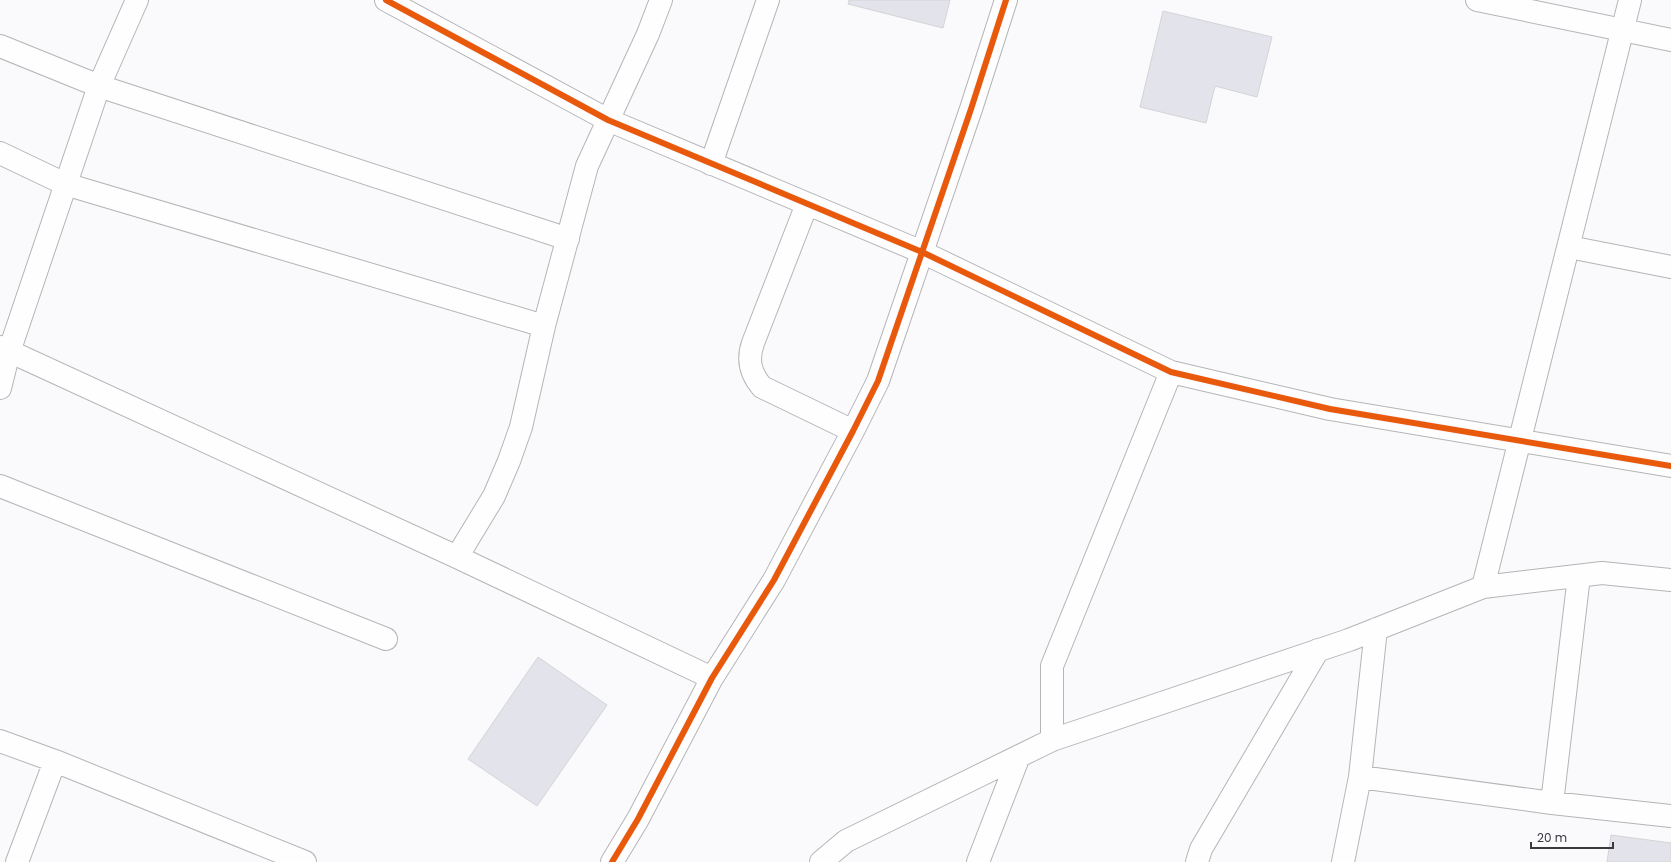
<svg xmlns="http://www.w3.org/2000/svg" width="1671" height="862" viewBox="0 0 1671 862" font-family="Poppins,sans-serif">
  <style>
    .building { fill: #e3e3eb; stroke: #d4d4d6 }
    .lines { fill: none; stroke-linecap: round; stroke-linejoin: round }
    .minor-casing { stroke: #b5b5b7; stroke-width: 24 }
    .minor { stroke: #fefeff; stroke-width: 22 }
    .cycleway-casing { stroke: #f9f9fe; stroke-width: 8 }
    .cycleway { stroke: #e8590c; stroke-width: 6 }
  </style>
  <rect width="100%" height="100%" fill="#fafafd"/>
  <path class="building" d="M 849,0 L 950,0 L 943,28 L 848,4 Z
    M 1163,11 L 1272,37 L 1257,97 L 1215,86 L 1206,123 L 1140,107 Z
    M 538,657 L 607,705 L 537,806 L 468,759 Z
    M 1611,835 L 1671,843 L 1671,862 L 1607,862 Z"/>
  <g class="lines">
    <defs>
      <path id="minor" d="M 386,0 L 608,120 L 922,252 L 1171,372 L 1330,409 L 1671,466
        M 1477,0 L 1671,40
        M 0,46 L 99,86 L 568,239
        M 0,153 L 65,184 L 544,326
        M 711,164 L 768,0
        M 807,204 L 753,343 C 747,360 750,373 762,387 L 853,431
        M 1569,247 L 1671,267
        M 0,347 L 457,557 L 712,678
        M 0,388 L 9,352 L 99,86 L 137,0
        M 0,486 L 386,639
        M 457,557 L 494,496 L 509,461 L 521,427 L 544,326 L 587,166 L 648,34 L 661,0
        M 1483,587 L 1630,0
        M 1052,740 L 1052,666 L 1171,372
        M 0,741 L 55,761 L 305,862
        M 1360,777 L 1552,803 L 1671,816
        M 1552,803 L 1579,576
        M 17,862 L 55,761
        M 612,862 L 638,819 L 712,678 L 774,580 L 853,431 L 878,381 L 971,109 L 1006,0
        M 821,862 L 846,841 L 1052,740 L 1349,640 L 1483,587 L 1602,573 L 1671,580
        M 978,862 L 1019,756
        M 1197,862 L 1201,849 L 1318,650
        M 1343,862 L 1360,777 L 1376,629"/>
    </defs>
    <use href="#minor" class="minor-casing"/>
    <use href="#minor" class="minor"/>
    <defs>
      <path id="cycleway" d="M 386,0 L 608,120 L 922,252 L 1171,372 L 1330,409 L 1671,466
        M 612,862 L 638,819 L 712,678 L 774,580 L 853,431 L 878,381 L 971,109 L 1006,0"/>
    </defs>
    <use href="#cycleway" class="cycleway-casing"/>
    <use href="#cycleway" class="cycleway"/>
  </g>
  <path d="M1531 842v6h82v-6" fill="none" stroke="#3a393b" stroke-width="2"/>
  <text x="1537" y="842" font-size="12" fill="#3a393b" stroke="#f9f9fe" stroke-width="3" paint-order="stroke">20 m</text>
</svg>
